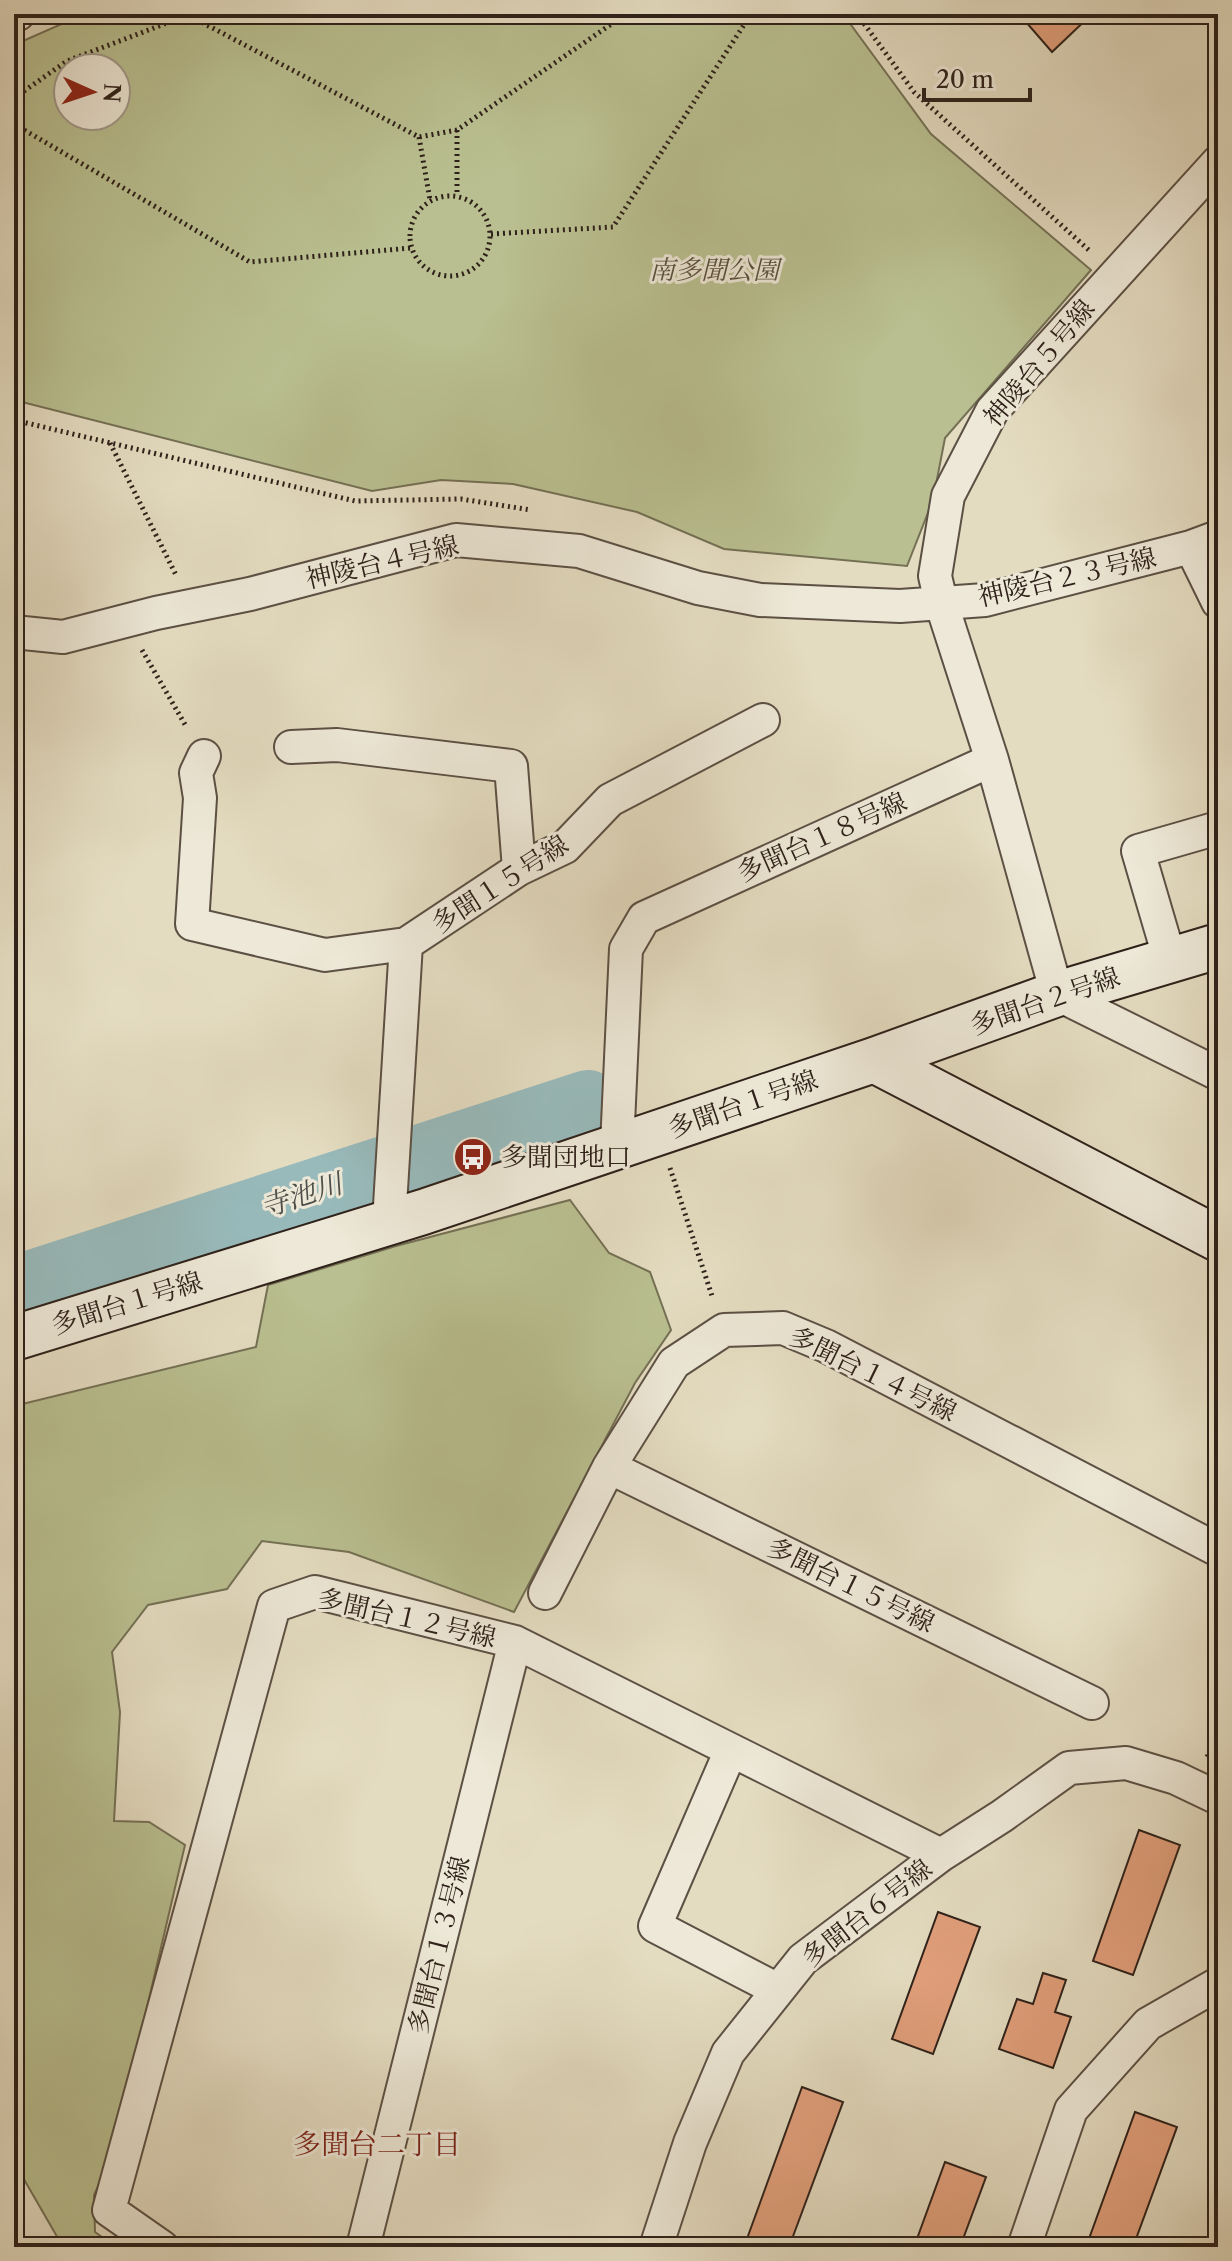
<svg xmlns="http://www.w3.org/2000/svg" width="1232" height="2261" viewBox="0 0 1232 2261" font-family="'Libre Caslon Text','Noto Serif JP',serif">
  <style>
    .green { fill: #b9bf90; stroke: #747055; stroke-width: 2; fill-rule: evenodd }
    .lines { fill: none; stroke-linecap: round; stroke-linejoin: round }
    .river { stroke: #98babb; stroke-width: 64 }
    .building { fill: #e2a07c; stroke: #2e211a; stroke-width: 2 }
    .street-casing { stroke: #5c5044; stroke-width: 36 }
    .secondary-casing { stroke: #2e211a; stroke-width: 48 }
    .path { stroke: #2e211a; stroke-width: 5; stroke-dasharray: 2 4; stroke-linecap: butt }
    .street { stroke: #ede8d7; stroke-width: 32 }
    .secondary { stroke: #ede8d7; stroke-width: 44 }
    .labels { text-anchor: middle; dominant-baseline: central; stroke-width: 6; stroke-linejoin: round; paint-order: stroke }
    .park-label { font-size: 26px; font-style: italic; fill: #58503d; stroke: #ede8d7 }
    .street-label { font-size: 26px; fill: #2e211a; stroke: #ede8d7 }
    .poi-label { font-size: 26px; fill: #2e211a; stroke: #ede8d7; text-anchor: start }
    .water-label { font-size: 28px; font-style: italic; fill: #4e4f4a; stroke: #ede8d7 }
    .neighbourhood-label { font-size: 28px; fill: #7a1f14; stroke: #ede8d7 }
  </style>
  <rect width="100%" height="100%" fill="#e4dcc1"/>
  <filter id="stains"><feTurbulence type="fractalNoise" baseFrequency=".0025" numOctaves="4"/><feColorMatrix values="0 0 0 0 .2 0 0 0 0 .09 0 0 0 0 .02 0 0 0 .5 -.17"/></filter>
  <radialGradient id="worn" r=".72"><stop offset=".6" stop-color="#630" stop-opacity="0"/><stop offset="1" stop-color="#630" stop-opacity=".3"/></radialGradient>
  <path class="green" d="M 78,14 L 843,14 L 931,134 L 1091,270 L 945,438 L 933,500 L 907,566 L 724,549 L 637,512 L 513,484 L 441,480 L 372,491 L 14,400 L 14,45 L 73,19 ZM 68,68 L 116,68 L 116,116 L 68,116 Z
    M 570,1200 L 609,1253 L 650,1272 L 671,1330 L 635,1383 L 514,1612 L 349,1552 L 262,1541 L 227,1589 L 148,1605 L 112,1652 L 120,1712 L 114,1821 L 149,1822 L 185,1845 L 112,2157 L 94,2195 L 95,2232 L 116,2247 L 63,2247 L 14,2162 L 14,1406 L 256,1347 L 268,1285 L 396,1246 Z"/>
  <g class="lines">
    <path class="river" d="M 14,1288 L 588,1102"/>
  </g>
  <path class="building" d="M 1019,14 L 1092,14 L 1052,52 Z
    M 1139,1830 L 1180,1845 L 1133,1975 L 1093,1961 Z
    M 938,1912 L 980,1927 L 933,2054 L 892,2039 Z
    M 1043,1973 L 1066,1980 L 1055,2012 L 1071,2017 L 1053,2068 L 999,2049 L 1017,1999 L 1033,2004 Z
    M 802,2087 L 843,2102 L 789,2247 L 744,2247 Z
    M 1135,2112 L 1177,2127 L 1133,2247 L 1086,2247 Z
    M 945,2162 L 986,2177 L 960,2247 L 914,2247 Z"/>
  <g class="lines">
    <defs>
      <path id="street" d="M 14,16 L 18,14
        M 1191,547 L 1218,602
        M 14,632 L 63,637 L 156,613 L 250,594 L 456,540 L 579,551 L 698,588 L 760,600 L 900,606 L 985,600 L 1191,547 L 1218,537
        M 291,747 L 337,745 L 511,766 L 519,869
        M 204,756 L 196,773 L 200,798 L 192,924 L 325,955 L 406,944
        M 992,760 L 941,602 L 935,576 L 948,496 L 992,411 L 1218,162
        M 1170,960 L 1138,851 L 1218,828
        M 617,1146 L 626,949 L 644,918 L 992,760 L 1057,994 L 1218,1074
        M 389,1222 L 406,944 L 519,869 L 565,847 L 610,800 L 763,720
        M 609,1467 L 1092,1703
        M 545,1593 L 609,1467 L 674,1363 L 724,1330 L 783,1328 L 826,1346 L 1218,1550
        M 731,1750 L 655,1926 L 778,1990
        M 162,2247 L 109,2210 L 274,1606 L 315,1592 L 515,1642 L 941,1855
        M 363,2247 L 515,1642
        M 656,2247 L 690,2143 L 728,2053 L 803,1959 L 941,1855 L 1002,1816 L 1069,1768 L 1126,1763 L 1176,1778 L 1218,1798
        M 1024,2247 L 1071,2110 L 1148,2024 L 1218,1984"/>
      <path id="secondary" d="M 874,1060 L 1218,1239
        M 14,1338 L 423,1212 L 874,1060 L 1057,994 L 1218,946"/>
    </defs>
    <use href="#street" class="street-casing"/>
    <use href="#secondary" class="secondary-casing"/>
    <path class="path" d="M 857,14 L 914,92 L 1091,252
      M 14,98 L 67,61 L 188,15 L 419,137 L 457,130 L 626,14
      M 14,124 L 250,262 L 411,248
      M 457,130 L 457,195
      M 419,137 L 430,200
      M410 236a40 40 0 1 1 80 0a40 40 0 1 1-80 0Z
      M 491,234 L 613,227 L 751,14
      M 14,420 L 355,501 L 461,499 L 531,510
      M 110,443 L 177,577
      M 142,650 L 187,728
      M 670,1168 L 713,1299
      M 1207,1757 L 1218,1737"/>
    <use href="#street" class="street"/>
    <use href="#secondary" class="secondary"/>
  </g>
  <defs>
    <symbol id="bus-disc" viewBox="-11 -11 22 22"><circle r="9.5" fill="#8f2418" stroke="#ede8d7"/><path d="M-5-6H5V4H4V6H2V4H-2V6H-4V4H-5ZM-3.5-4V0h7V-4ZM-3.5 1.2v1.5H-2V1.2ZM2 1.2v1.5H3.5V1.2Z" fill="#fff"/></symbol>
  </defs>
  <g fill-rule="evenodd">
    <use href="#bus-disc" x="451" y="1135" width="44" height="44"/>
  </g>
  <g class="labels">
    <g class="park-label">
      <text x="714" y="270">南多聞公園</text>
    </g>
    <g class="street-label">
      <text transform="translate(1039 363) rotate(-50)">神陵台５号線</text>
      <text transform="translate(382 562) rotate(-13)">神陵台４号線</text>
      <text transform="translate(1067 577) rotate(-13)">神陵台２３号線</text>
      <text transform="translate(822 837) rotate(-24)">多聞台１８号線</text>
      <text transform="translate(500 884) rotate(-33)">多聞１５号線</text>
      <text transform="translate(1045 1001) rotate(-19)">多聞台２号線</text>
      <text transform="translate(743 1104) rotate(-19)">多聞台１号線</text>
      <text transform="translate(127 1303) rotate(-17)">多聞台１号線</text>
      <text transform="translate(873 1374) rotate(26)">多聞台１４号線</text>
      <text transform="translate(851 1585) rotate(26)">多聞台１５号線</text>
      <text transform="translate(407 1618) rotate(13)">多聞台１２号線</text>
      <text transform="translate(867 1913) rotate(-38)">多聞台６号線</text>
      <text transform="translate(439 1945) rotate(-76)">多聞台１３号線</text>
    </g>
    <g class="poi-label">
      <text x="501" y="1157">多聞団地口</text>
    </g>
    <g class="water-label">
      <text transform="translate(301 1195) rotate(-18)">寺池川</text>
    </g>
    <g class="neighbourhood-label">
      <text x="377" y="2144">多聞台二丁目</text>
    </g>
  </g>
  <rect width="1232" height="2261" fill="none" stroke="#e4dcc1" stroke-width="48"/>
  <rect x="16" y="16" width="1200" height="2229" fill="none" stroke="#2e211a" stroke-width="4"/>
  <rect x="24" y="24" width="1184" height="2213" fill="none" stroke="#2e211a" stroke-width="2"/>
  <g transform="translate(92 92) rotate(93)"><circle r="38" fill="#ede8d7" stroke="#a1988b" stroke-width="2"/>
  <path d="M0-6L14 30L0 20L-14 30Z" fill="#8f2418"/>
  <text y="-12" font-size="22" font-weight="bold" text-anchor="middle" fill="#2e211a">N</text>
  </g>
  <path d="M924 88v12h106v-12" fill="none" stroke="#2e211a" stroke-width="4"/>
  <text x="936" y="88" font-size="24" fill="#2e211a" stroke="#ede8d7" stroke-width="6" paint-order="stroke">20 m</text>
  <rect width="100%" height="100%" filter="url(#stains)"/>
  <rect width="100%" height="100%" fill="url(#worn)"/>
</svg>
